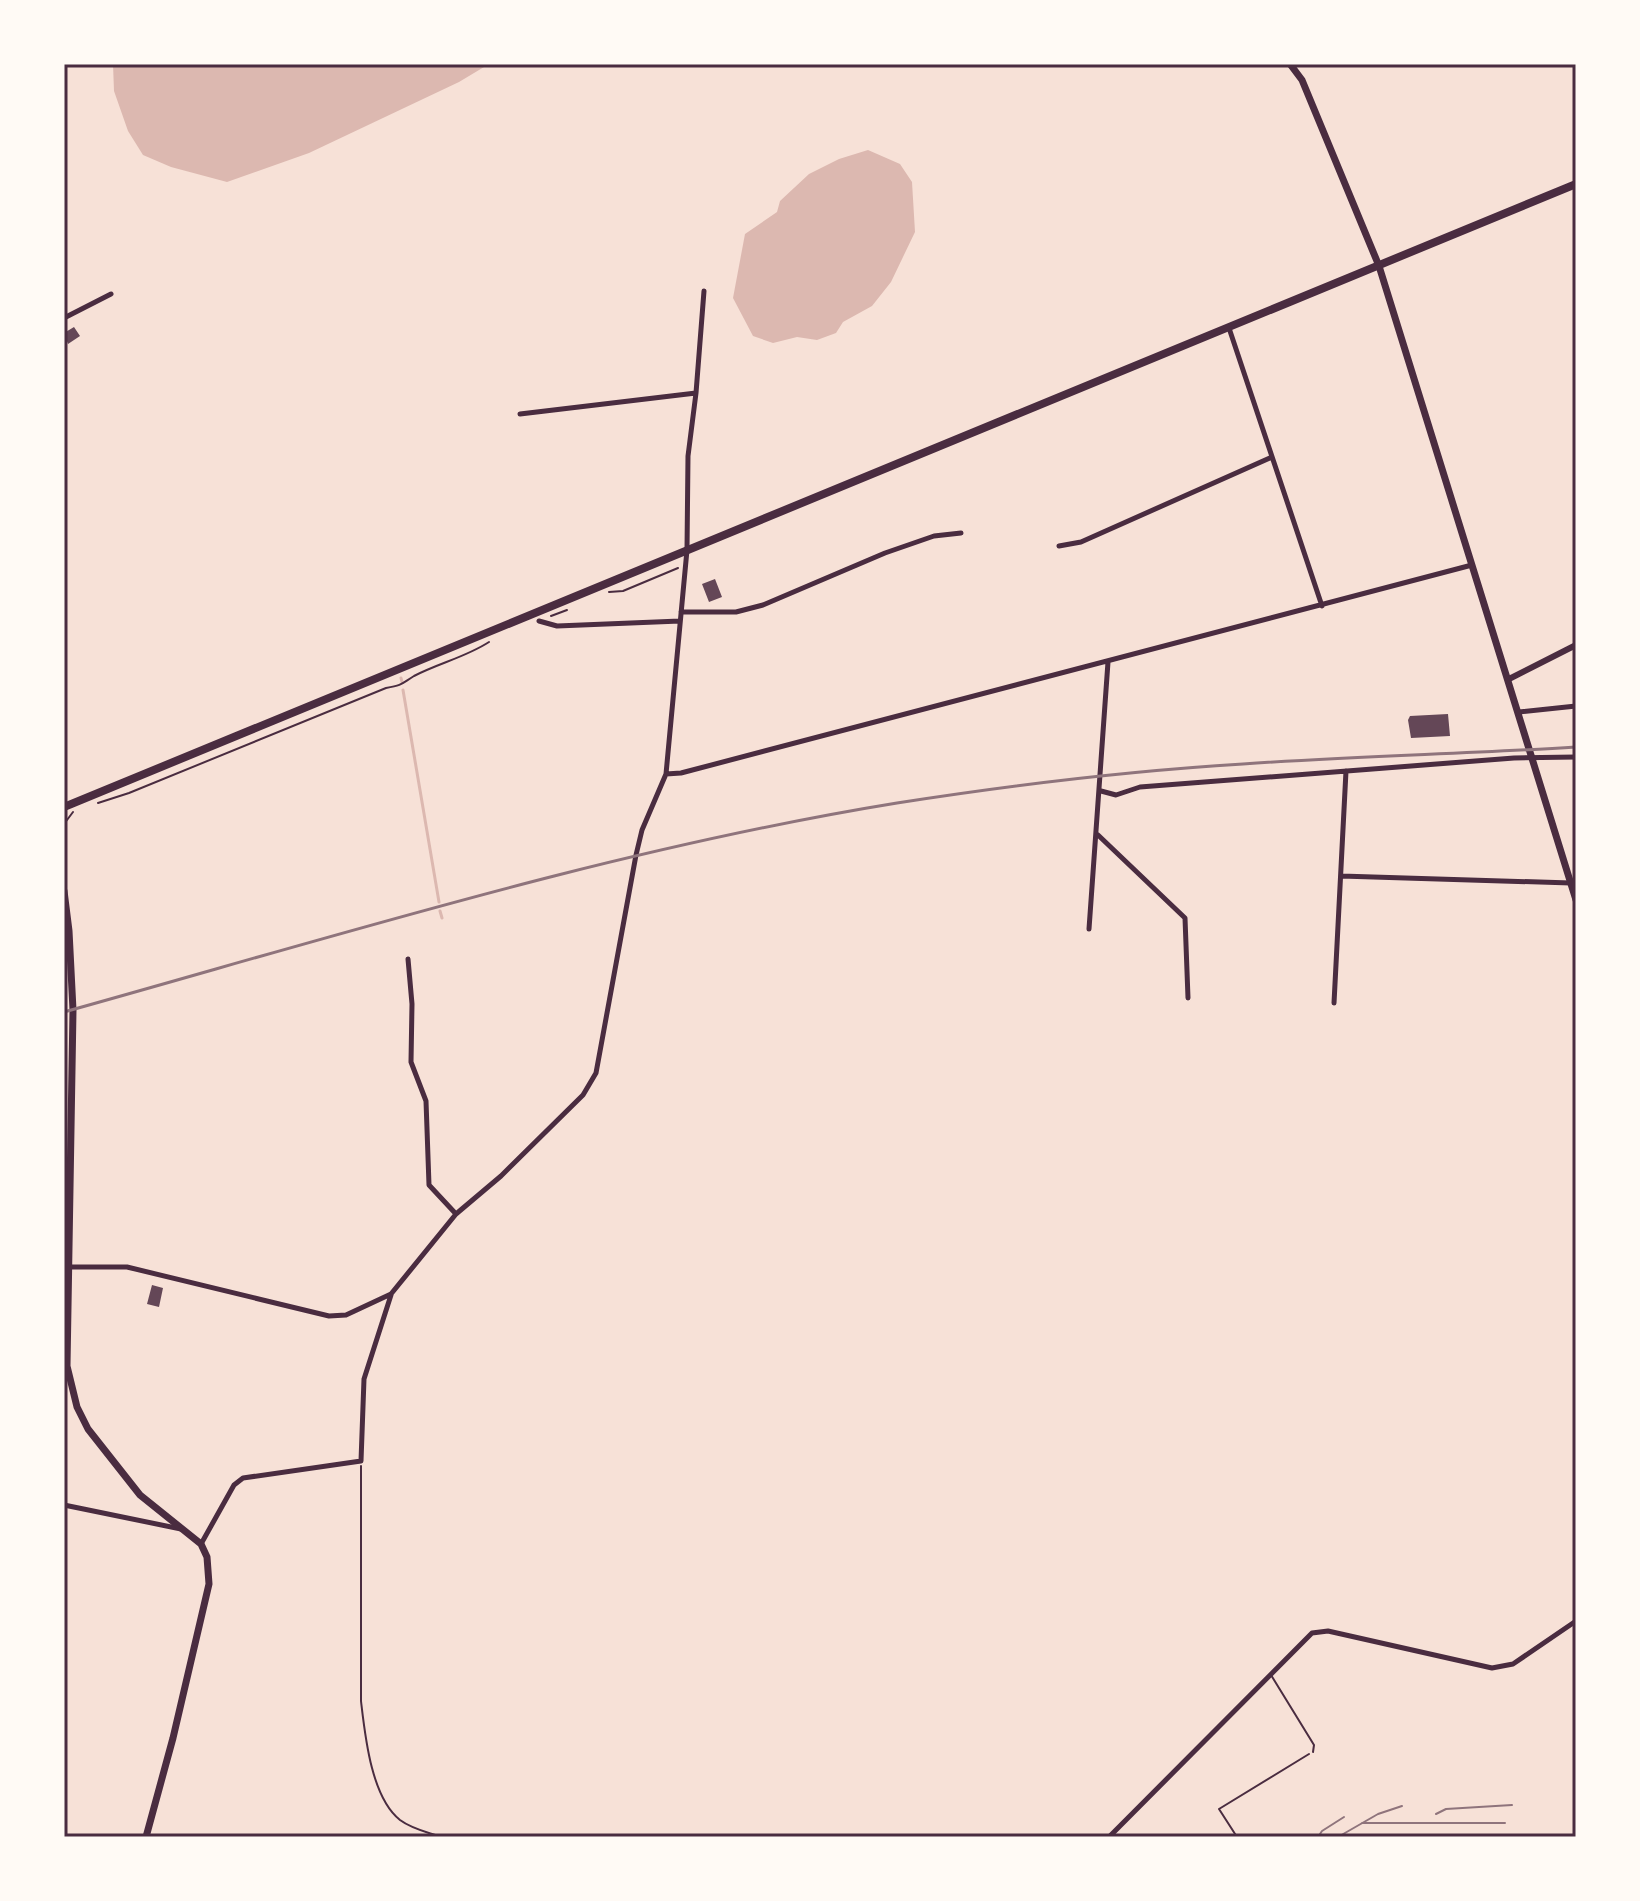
<svg xmlns="http://www.w3.org/2000/svg" width="1640" height="1901" viewBox="0 0 1640 1901" font-family="Montserrat,sans-serif">
  <style>
    .water { fill: #dcb8b0 }
    .lines { fill: none; stroke-linecap: round; stroke-linejoin: round }
    .stream { stroke: #dcb8b0; stroke-width: 3 }
    .building { fill: #644757 }
    .path { stroke: #4a2c40; stroke-width: 2 }
    .service { stroke: #4a2c40; stroke-width: 2 }
    .minor { stroke: #4a2c40; stroke-width: 5 }
    .tertiary { stroke: #4a2c40; stroke-width: 6 }
    .secondary { stroke: #4a2c40; stroke-width: 7 }
    .primary { stroke: #4a2c40; stroke-width: 8 }
    .tram { stroke: #8f747c; stroke-width: 2 }
    .rail { stroke: #8f747c; stroke-width: 3 }
    .neatline { fill: none; stroke: #4a2c40; stroke-width: 3 }
  </style>
  <rect width="100%" height="100%" fill="#f7e1d7"/>
  <path class="water" d="M 113,64 L 489,64 L 459,82 L 309,153 L 227,182 L 171,167 L 143,155 L 128,131 L 114,91 Z
    M 868,150 L 900,164 L 912,182 L 915,232 L 891,282 L 872,306 L 843,322 L 836,333 L 817,340 L 797,337 L 773,343 L 753,336 L 733,298 L 745,234 L 777,212 L 780,201 L 809,174 L 839,159 Z"/>
  <g class="lines">
    <path class="stream" d="M 401,678 L 402,682
      M 403,690 L 439,902
      M 440,911 L 442,918"/>
  </g>
  <path class="building" d="M 74,327 L 80,336 L 68,344 L 64,333 Z
    M 715,579 L 722,597 L 709,602 L 702,584 Z
    M 1448,714 L 1450,736 L 1411,738 L 1408,720 L 1410,716 Z
    M 152,1285 L 163,1288 L 159,1307 L 147,1304 Z"/>
  <g class="lines">
    <path class="path" d="M 609,592 L 623,591 L 678,568
      M 551,616 L 567,610
      M 98,803 L 129,793 L 386,688 C 403,685 401,684 414,676 C 439,663 466,657 489,642
      M 64,824 L 73,812
      M 361,1466 L 361,1701 C 365,1735 371,1797 400,1820 C 412,1829 427,1832 441,1837
      M 1237,1837 L 1219,1809 L 1309,1754"/>
    <path class="service" d="M 1271,1675 L 1314,1745 L 1313,1752"/>
    <path class="minor" d="M 64,318 L 111,294
      M 1229,328 L 1322,606
      M 520,414 L 696,393
      M 1059,546 L 1081,542 L 1272,457
      M 681,612 L 736,612 L 763,605 L 885,553 L 934,536 L 961,533
      M 539,621 L 557,626 L 680,621
      M 1519,712 L 1576,706
      M 666,774 L 681,773 L 1472,565
      M 1101,791 L 1116,795 L 1140,787 L 1514,758 L 1576,757
      M 1098,835 L 1185,918 L 1188,998
      M 1341,876 L 1571,883
      M 1089,929 L 1108,662
      M 408,959 L 412,1004 L 411,1062 L 426,1101 L 429,1185 L 456,1214
      M 1334,1003 L 1346,771
      M 64,1267 L 127,1267 L 329,1316 L 346,1315 L 391,1294 L 456,1214 L 501,1176 L 583,1095 L 596,1073 L 636,855 L 642,830 L 666,774 L 687,550 L 688,456 L 696,393 L 704,291
      M 64,1505 L 181,1529
      M 201,1544 L 234,1485 L 243,1478 L 361,1461 L 364,1379 L 391,1295
      M 1109,1837 L 1312,1633 L 1328,1631 L 1492,1668 L 1513,1664 L 1576,1621"/>
    <path class="tertiary" d="M 1509,679 L 1576,645"/>
    <path class="secondary" d="M 1290,64 L 1302,80 L 1379,266 L 1576,900
      M 64,891 L 69,931 L 73,1010 L 67,1366 L 77,1407 L 88,1429 L 140,1495 L 201,1544 L 207,1557 L 209,1584 L 173,1738 L 146,1837"/>
    <path class="primary" d="M 64,807 L 1576,184"/>
    <path class="tram" d="M 1436,1814 L 1446,1809 L 1512,1805
      M 1362,1823 L 1505,1823
      M 1318,1837 L 1322,1831 L 1344,1817
      M 1338,1837 L 1378,1814 L 1402,1806"/>
    <path class="rail" d="M 64,1012 C 340,935 614,849 897,803 C 1012,785 1128,771 1243,764 C 1354,756 1465,754 1576,747"/>
  </g>
  <rect width="1640" height="1901" fill="none" stroke="#fffaf5" stroke-width="132"/>
  <rect x="66" y="66" width="1508" height="1769" class="neatline"/>
</svg>
